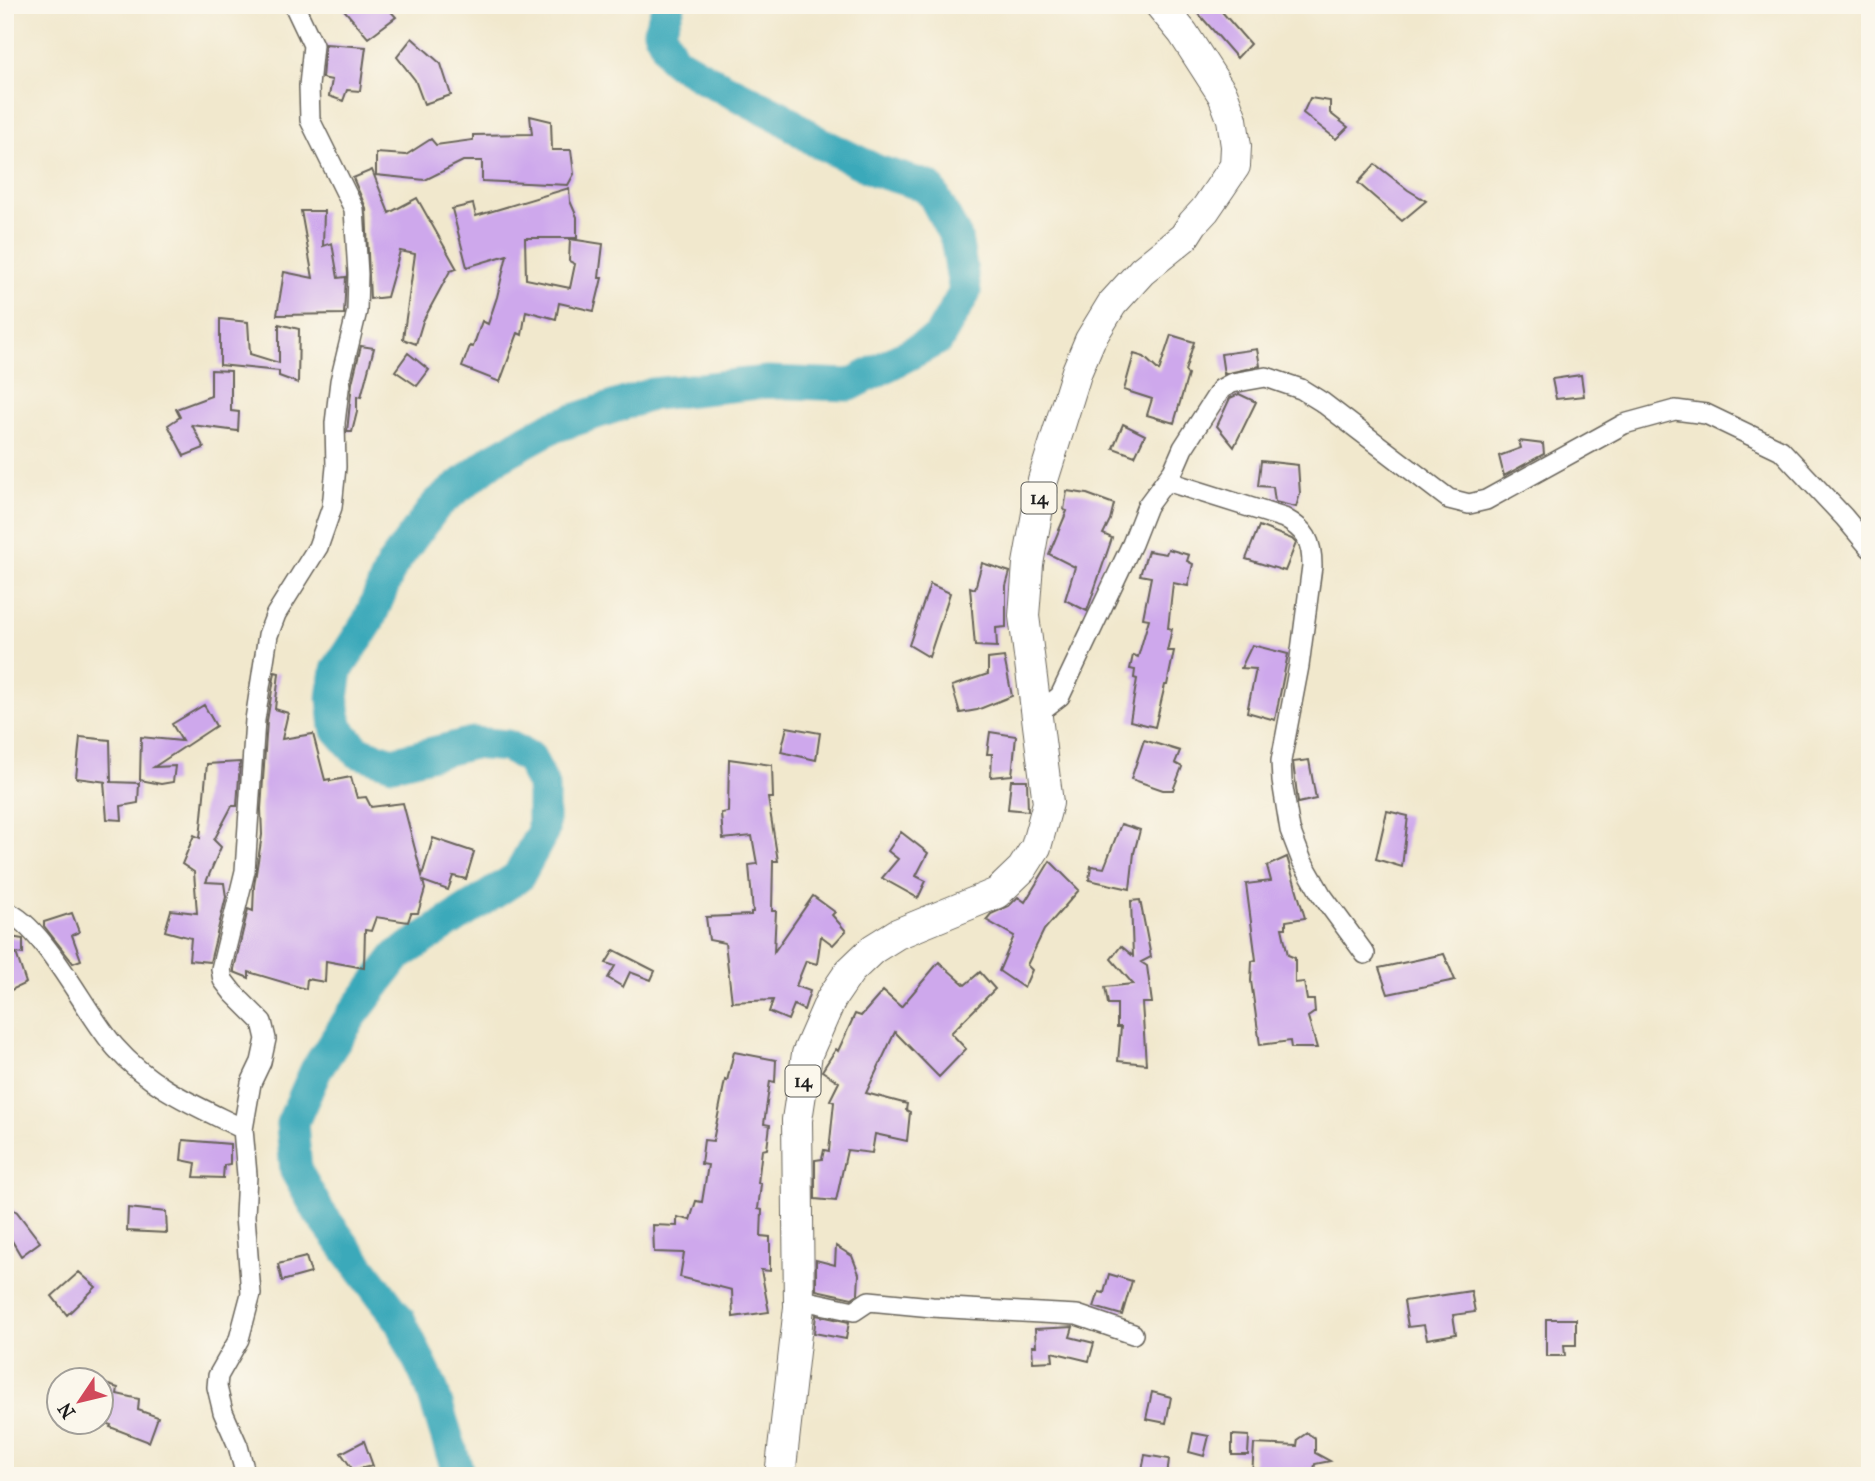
<svg xmlns="http://www.w3.org/2000/svg" width="1875" height="1481" viewBox="0 0 1875 1481" font-family="'IM FELL French Canon',serif">
  <style>
    .lines { fill: none; stroke-linecap: round; stroke-linejoin: round }
    .river { stroke: #3ba9ba; stroke-width: 33 }
    .building { fill: #cea8ec }
    .minor-casing { stroke: #67635a; stroke-width: 22 }
    .highway-casing { stroke: #67635a; stroke-width: 32 }
    .minor { stroke: #fff; stroke-width: 19 }
    .highway { stroke: #fff; stroke-width: 30 }
    .labels { text-anchor: middle; dominant-baseline: central; stroke-width: 5; stroke-linejoin: round; paint-order: stroke }
    .shield { fill: #fbf7ec; stroke: #5f5e5a; stroke-width: 2 }
    .shield-label { font-size: 19px; font-weight: bold; fill: #1c1c1c }
  </style>
  <rect width="100%" height="100%" fill="#fbf7ec"/>
  <filter id="ink" filterUnits="userSpaceOnUse"><feTurbulence type="fractalNoise" baseFrequency=".0143" numOctaves="2"/><feDisplacementMap in="SourceGraphic" scale="14" xChannelSelector="R" yChannelSelector="G"/><feConvolveMatrix kernelMatrix="1 2 1 2 8 2 1 2 1" color-interpolation-filters="sRGB"/></filter>
  <filter id="wash" filterUnits="userSpaceOnUse"><feTurbulence type="fractalNoise" baseFrequency=".00686" numOctaves="4" result="noise"/><feDisplacementMap in="SourceGraphic" scale="28" xChannelSelector="R" yChannelSelector="G"/><feGaussianBlur stdDeviation="1.57" result="paint"/><feColorMatrix in="noise" values="0 0 0 0 0 0 0 0 0 0 0 0 0 0 0 0 0 1.4 0 .05"/><feComposite in="paint" operator="in"/></filter>
  <g filter="url(#wash)">
    <rect width="100%" height="100%" fill="#f1e8cd"/>
    <g class="lines">
      <path class="river" d="M 459,1476 L 431,1386 L 400,1321 L 319,1212 L 296,1171 L 292,1124 L 316,1070 L 352,1015 L 397,956 L 518,877 L 543,831 L 543,786 L 530,758 L 507,746 L 473,743 L 393,763 L 358,752 L 336,727 L 333,698 L 337,670 L 368,622 L 392,565 L 437,504 L 494,459 L 550,428 L 653,394 L 767,382 L 850,385 L 938,339 L 965,292 L 956,238 L 929,187 L 877,171 L 816,141 L 781,117 L 712,82 L 674,60 L 659,31 L 669,5"/>
    </g>
    <g id="blocks">
      <path class="building" d="M 340,5 L 385,5 L 396,17 L 368,38 Z
        M 1191,5 L 1216,5 L 1250,44 L 1237,58 Z
        M 412,38 L 441,64 L 451,95 L 424,104 L 415,80 L 397,57 Z
        M 325,44 L 366,47 L 360,91 L 347,90 L 343,101 L 329,96 L 332,80 L 322,78 Z
        M 1310,98 L 1330,101 L 1330,113 L 1348,127 L 1336,139 L 1303,113 Z
        M 530,116 L 551,121 L 552,150 L 571,150 L 574,174 L 568,185 L 482,181 L 482,161 L 463,161 L 425,180 L 376,175 L 376,153 L 406,155 L 431,139 L 436,145 L 473,140 L 473,135 L 532,134 Z
        M 1375,164 L 1408,190 L 1426,201 L 1402,221 L 1358,183 Z
        M 372,170 L 389,213 L 417,198 L 457,269 L 450,271 L 423,321 L 416,344 L 403,339 L 415,254 L 400,251 L 387,297 L 370,299 L 366,208 L 353,178 Z
        M 569,188 L 570,201 L 577,217 L 577,238 L 525,238 L 526,279 L 570,288 L 575,264 L 569,261 L 570,239 L 603,244 L 599,278 L 602,278 L 594,311 L 559,303 L 556,319 L 526,311 L 522,335 L 518,333 L 500,382 L 462,367 L 470,346 L 473,347 L 482,321 L 488,324 L 497,297 L 507,255 L 467,267 L 452,209 L 473,204 L 476,216 Z
        M 301,211 L 324,211 L 323,246 L 332,243 L 338,278 L 346,277 L 344,314 L 277,315 L 284,272 L 313,278 Z
        M 220,319 L 248,322 L 250,354 L 279,363 L 279,324 L 299,329 L 298,383 L 279,376 L 279,371 L 220,365 Z
        M 1171,335 L 1194,342 L 1185,371 L 1188,375 L 1174,423 L 1147,415 L 1152,399 L 1124,390 L 1134,354 L 1144,357 L 1159,371 Z
        M 361,346 L 374,348 L 361,397 L 357,396 L 357,412 L 352,432 L 347,432 L 352,383 Z
        M 1257,349 L 1260,366 L 1224,374 L 1221,354 Z
        M 408,353 L 429,370 L 417,386 L 395,371 Z
        M 211,370 L 231,371 L 231,411 L 239,412 L 238,431 L 192,425 L 204,448 L 184,456 L 168,425 L 180,417 L 176,409 L 211,396 Z
        M 1581,375 L 1584,396 L 1556,399 L 1552,379 Z
        M 1239,394 L 1256,402 L 1234,447 L 1217,426 L 1230,398 Z
        M 1123,424 L 1145,435 L 1135,456 L 1113,448 Z
        M 1519,441 L 1543,444 L 1544,454 L 1504,476 L 1499,456 L 1521,448 Z
        M 1261,461 L 1298,465 L 1300,494 L 1296,507 L 1275,502 L 1273,487 L 1258,486 Z
        M 1067,491 L 1087,494 L 1114,504 L 1110,520 L 1103,534 L 1112,538 L 1087,611 L 1065,600 L 1075,567 L 1049,554 L 1067,511 L 1064,510 Z
        M 1259,526 L 1292,539 L 1296,543 L 1285,571 L 1246,559 Z
        M 1168,549 L 1189,555 L 1187,561 L 1193,564 L 1188,586 L 1173,583 L 1168,628 L 1172,629 L 1167,651 L 1174,651 L 1167,685 L 1165,685 L 1155,727 L 1130,721 L 1137,679 L 1134,678 L 1135,670 L 1130,669 L 1133,655 L 1138,657 L 1149,619 L 1143,618 L 1151,577 L 1140,575 L 1148,551 L 1166,554 Z
        M 982,563 L 1010,572 L 1006,586 L 1006,627 L 996,628 L 997,647 L 975,646 L 970,587 L 975,589 Z
        M 930,584 L 950,593 L 929,657 L 909,645 Z
        M 1252,645 L 1288,654 L 1275,720 L 1247,712 L 1256,669 L 1241,668 Z
        M 1004,657 L 1012,696 L 977,710 L 960,713 L 952,686 L 988,674 L 988,659 Z
        M 275,672 L 279,673 L 275,709 L 288,713 L 282,739 L 313,734 L 325,780 L 330,779 L 330,781 L 351,777 L 357,798 L 366,797 L 371,807 L 403,803 L 422,876 L 433,838 L 474,852 L 466,879 L 453,876 L 448,890 L 423,881 L 425,889 L 418,913 L 411,913 L 408,922 L 376,917 L 371,931 L 365,930 L 364,968 L 326,961 L 325,982 L 307,979 L 306,989 L 249,972 L 249,978 L 234,972 L 234,969 L 248,909 L 253,911 L 254,886 L 262,835 L 261,809 L 267,721 Z
        M 204,705 L 216,726 L 154,767 L 175,766 L 173,782 L 161,784 L 140,780 L 141,737 L 182,741 L 172,724 Z
        M 787,727 L 820,733 L 816,760 L 781,752 Z
        M 990,732 L 1016,736 L 1012,775 L 991,777 L 992,754 L 987,754 Z
        M 80,737 L 110,740 L 111,782 L 139,783 L 138,803 L 121,806 L 122,820 L 107,819 L 104,782 L 107,782 L 76,778 Z
        M 1144,740 L 1180,751 L 1175,763 L 1182,767 L 1173,790 L 1163,790 L 1131,779 Z
        M 729,759 L 772,765 L 773,798 L 768,798 L 778,861 L 773,861 L 772,911 L 776,911 L 774,952 L 813,896 L 835,912 L 832,915 L 846,931 L 833,945 L 821,936 L 817,964 L 806,961 L 796,986 L 810,991 L 804,1010 L 794,1005 L 788,1020 L 769,1012 L 773,1000 L 732,1002 L 725,943 L 709,940 L 706,917 L 751,915 L 751,912 L 753,912 L 749,865 L 757,864 L 752,836 L 723,839 L 721,813 L 728,812 Z
        M 1309,760 L 1316,799 L 1298,803 L 1293,762 Z
        M 240,762 L 237,806 L 232,806 L 214,840 L 221,847 L 206,882 L 224,883 L 226,897 L 210,962 L 189,960 L 191,938 L 165,931 L 171,910 L 197,913 L 194,872 L 182,864 L 194,835 L 200,838 L 207,764 Z
        M 1011,780 L 1027,780 L 1028,811 L 1008,809 Z
        M 1387,811 L 1408,816 L 1402,867 L 1376,859 Z
        M 1121,824 L 1140,830 L 1134,853 L 1130,889 L 1089,880 L 1091,866 L 1104,868 Z
        M 901,832 L 928,853 L 916,876 L 926,881 L 918,898 L 882,878 L 898,859 L 888,851 Z
        M 1287,857 L 1305,918 L 1286,921 L 1286,928 L 1282,928 L 1288,955 L 1295,958 L 1295,983 L 1304,982 L 1307,1000 L 1314,1000 L 1315,1012 L 1308,1017 L 1317,1048 L 1291,1048 L 1290,1041 L 1260,1045 L 1251,981 L 1252,961 L 1256,960 L 1246,884 L 1271,881 L 1267,866 Z
        M 1050,861 L 1079,890 L 1044,930 L 1027,965 L 1032,970 L 1024,988 L 999,971 L 1014,936 L 986,920 L 991,914 L 1009,906 L 1018,897 L 1025,902 Z
        M 1140,900 L 1151,957 L 1141,962 L 1147,966 L 1152,1003 L 1142,1003 L 1146,1064 L 1118,1061 L 1121,1027 L 1117,1027 L 1117,1004 L 1108,1004 L 1105,987 L 1133,984 L 1111,959 L 1121,946 L 1133,956 L 1131,901 Z
        M 72,913 L 79,932 L 72,935 L 81,960 L 73,963 L 44,926 L 44,922 Z
        M 8,927 L 11,937 L 23,939 L 23,954 L 16,953 L 26,983 L 5,993 L 5,928 Z
        M 614,950 L 655,971 L 651,980 L 630,972 L 623,987 L 608,978 L 615,966 L 606,963 Z
        M 1444,954 L 1455,980 L 1388,994 L 1379,968 Z
        M 939,962 L 965,985 L 980,972 L 995,989 L 951,1033 L 966,1049 L 939,1077 L 895,1032 L 866,1093 L 907,1104 L 906,1110 L 910,1112 L 907,1141 L 875,1134 L 872,1153 L 847,1150 L 836,1201 L 815,1199 L 815,1160 L 822,1159 L 824,1150 L 829,1151 L 834,1102 L 830,1100 L 839,1082 L 822,1071 L 836,1049 L 838,1051 L 855,1014 L 861,1016 L 883,991 L 901,1007 Z
        M 734,1052 L 776,1060 L 775,1082 L 770,1081 L 764,1124 L 770,1125 L 767,1149 L 762,1150 L 758,1183 L 761,1184 L 758,1209 L 762,1210 L 761,1236 L 770,1237 L 770,1271 L 761,1270 L 769,1312 L 733,1317 L 732,1290 L 680,1277 L 684,1253 L 654,1252 L 653,1225 L 677,1226 L 677,1217 L 690,1220 L 696,1201 L 702,1202 L 708,1165 L 701,1164 L 704,1140 L 713,1141 L 725,1080 L 727,1081 Z
        M 183,1140 L 230,1144 L 230,1164 L 224,1165 L 223,1178 L 194,1177 L 196,1163 L 181,1160 Z
        M 5,1204 L 17,1212 L 40,1242 L 21,1256 L 5,1229 Z
        M 128,1208 L 166,1212 L 167,1233 L 127,1231 Z
        M 836,1246 L 852,1256 L 859,1274 L 858,1294 L 852,1298 L 816,1290 L 816,1260 L 835,1265 Z
        M 306,1257 L 311,1273 L 282,1281 L 278,1264 Z
        M 79,1272 L 96,1287 L 67,1315 L 52,1296 Z
        M 1109,1274 L 1132,1281 L 1122,1315 L 1094,1307 L 1099,1292 L 1104,1293 Z
        M 1471,1291 L 1475,1312 L 1453,1315 L 1456,1334 L 1427,1339 L 1424,1325 L 1408,1327 L 1404,1301 Z
        M 816,1315 L 849,1322 L 846,1339 L 814,1333 Z
        M 1546,1319 L 1576,1319 L 1576,1345 L 1564,1345 L 1565,1356 L 1546,1356 Z
        M 1073,1327 L 1070,1337 L 1094,1343 L 1089,1361 L 1052,1352 L 1053,1361 L 1033,1362 L 1032,1346 L 1036,1346 L 1035,1329 Z
        M 102,1383 L 118,1388 L 117,1394 L 139,1399 L 138,1410 L 158,1417 L 149,1442 L 110,1427 L 111,1425 L 102,1422 Z
        M 1152,1392 L 1171,1397 L 1166,1423 L 1146,1419 Z
        M 1193,1433 L 1209,1436 L 1204,1456 L 1189,1452 Z
        M 1307,1433 L 1315,1438 L 1315,1453 L 1330,1461 L 1315,1464 L 1313,1476 L 1252,1476 L 1254,1444 L 1297,1446 L 1298,1439 Z
        M 1232,1435 L 1249,1436 L 1248,1455 L 1232,1455 Z
        M 364,1441 L 373,1466 L 353,1470 L 341,1453 Z
        M 1145,1455 L 1169,1459 L 1167,1476 L 1141,1476 Z"/>
    </g>
  </g>
  <g filter="url(#ink)">
    <use href="#blocks" fill-opacity="0" stroke="#67635a" stroke-width="2"/>
    <g class="lines">
      <defs>
        <path id="minor" d="M 1166,481 L 1284,518 C 1306,530 1312,541 1312,566 L 1299,666 L 1281,761 L 1282,781 L 1290,830 L 1302,861 L 1321,894 L 1365,954
          M 1038,713 L 1060,696 L 1132,544 L 1147,506 L 1173,471 L 1183,448 L 1221,389 L 1232,383 L 1266,377 L 1301,389 L 1322,402 L 1449,499 L 1469,504 L 1486,500 L 1624,424 L 1675,410 L 1706,414 L 1781,450 L 1844,517 L 1870,548
          M 5,911 C 45,926 86,1015 116,1048 C 151,1088 197,1106 243,1129
          M 798,1299 L 854,1311 L 869,1301 L 932,1307 L 1077,1315 L 1133,1334
          M 246,1476 L 238,1446 L 223,1412 L 217,1387 L 218,1376 L 239,1339 L 251,1294 L 245,1216 L 247,1175 L 243,1129 L 251,1083 L 261,1062 L 266,1039 L 262,1022 L 233,993 L 223,980 L 221,969 L 245,871 L 255,720 L 268,635 L 276,614 L 318,547 L 332,507 L 336,467 L 335,423 L 340,381 L 357,311 L 358,274 L 354,209 L 310,120 L 309,86 L 313,45 L 294,5"/>
        <path id="highway" d="M 780,1476 L 799,1307 L 797,1120 L 807,1054 L 831,999 L 850,971 L 873,949 L 897,934 L 997,893 L 1022,869 L 1036,847 L 1048,803 L 1024,616 L 1028,564 L 1043,480 L 1077,371 L 1090,340 L 1112,304 L 1142,271 L 1184,237 L 1193,223 L 1205,210 L 1235,166 L 1236,146 L 1232,119 L 1223,95 L 1183,33 L 1160,5"/>
      </defs>
      <use href="#minor" class="minor-casing"/>
      <use href="#highway" class="highway-casing"/>
      <use href="#minor" class="minor"/>
      <use href="#highway" class="highway"/>
    </g>
  </g>
  <g class="labels">
    <g class="shield">
      <rect x="1021.5" y="482.5" width="35" height="31" rx="5"/>
      <rect x="785.5" y="1065.5" width="35" height="31" rx="5"/>
    </g>
    <g class="shield-label">
      <text x="1039" y="498">14</text>
      <text x="803" y="1081">14</text>
    </g>
  </g>
  <rect width="1875" height="1481" fill="none" stroke="#fbf7ec" stroke-width="28"/>
  <g transform="translate(80 1401) rotate(235)"><circle r="33" fill="#fbf7ec" stroke="#a29f99" stroke-width="2"/>
  <path d="M0-5L12 26L0 18L-12 26Z" fill="#d1495b"/>
  <text y="-10" font-size="19" font-weight="bold" text-anchor="middle" fill="#1c1c1c">N</text>
  </g>
</svg>
